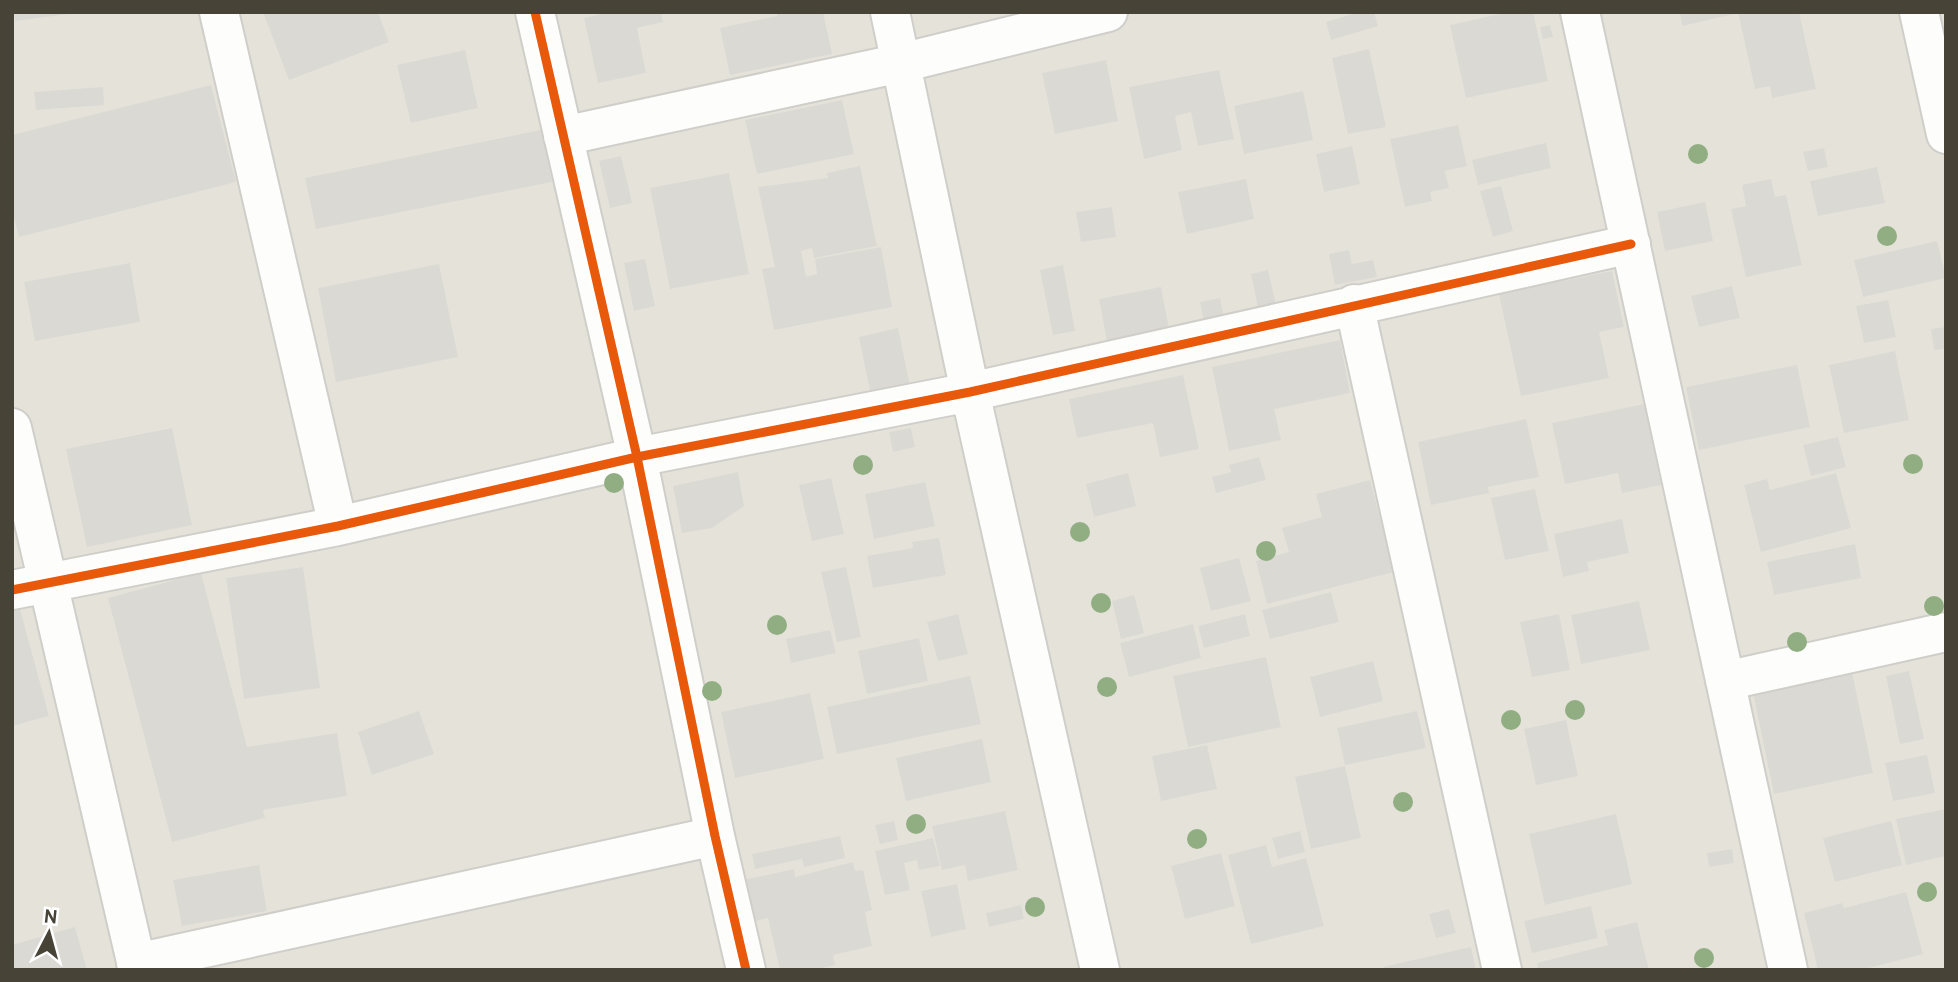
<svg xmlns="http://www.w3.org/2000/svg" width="1958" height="982" viewBox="0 0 1958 982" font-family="Overpass,sans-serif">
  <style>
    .residential { fill: #e5e3d9 }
    .building { fill: #dbd9d4 }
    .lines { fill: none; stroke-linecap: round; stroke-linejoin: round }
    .minor-casing { stroke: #cfcec9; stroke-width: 42 }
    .minor { stroke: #fdfdfc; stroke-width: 38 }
    .cycleway-casing { stroke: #fff; stroke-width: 13 }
    .cycleway { stroke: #e8590c; stroke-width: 9 }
    .tree { fill: #90ae82 }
  </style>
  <rect width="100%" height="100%" fill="#f1f1ec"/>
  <path class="residential" d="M 12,12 L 1946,12 L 1946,970 L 12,970 Z"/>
  <path class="building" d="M 14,12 L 69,12 L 69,14 L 15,21 Z
    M 263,12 L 378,12 L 389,42 L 289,80 Z
    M 610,12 L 661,12 L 663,22 L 637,28 L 646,73 L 598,83 L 584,18 Z
    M 777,12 L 823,12 L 832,54 L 730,75 L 720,28 L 777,16 Z
    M 1359,12 L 1374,12 L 1378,26 L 1331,40 L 1326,22 Z
    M 1509,12 L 1533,12 L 1548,81 L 1466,98 L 1450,25 Z
    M 1680,12 L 1738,12 L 1738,13 L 1682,26 Z
    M 1738,12 L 1799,12 L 1816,89 L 1772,98 L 1770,86 L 1755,89 Z
    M 1550,25 L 1553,37 L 1543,39 L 1540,27 Z
    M 1369,49 L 1386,127 L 1348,134 L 1332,58 Z
    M 465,50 L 478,108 L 411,123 L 397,65 Z
    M 1106,60 L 1118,121 L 1055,134 L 1042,73 Z
    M 1219,70 L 1234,139 L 1198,146 L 1191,112 L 1175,116 L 1182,150 L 1144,159 L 1129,87 Z
    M 211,85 L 236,182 L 19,237 L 12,210 L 12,135 Z
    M 103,87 L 104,105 L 36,110 L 34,92 Z
    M 1303,91 L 1313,140 L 1244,154 L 1234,106 Z
    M 842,100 L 854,154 L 757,174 L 745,120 Z
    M 1458,125 L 1467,166 L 1445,171 L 1449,188 L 1430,192 L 1432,201 L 1405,207 L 1390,139 Z
    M 541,130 L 552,182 L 316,229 L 305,178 Z
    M 1546,143 L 1551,168 L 1478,185 L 1472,160 Z
    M 1352,146 L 1360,184 L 1324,192 L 1316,154 Z
    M 1824,148 L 1828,167 L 1808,171 L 1803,152 Z
    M 621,156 L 632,203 L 610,208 L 599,161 Z
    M 860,166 L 877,246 L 814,258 L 812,248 L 801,251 L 806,277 L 817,274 L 815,259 L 881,247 L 892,307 L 774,330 L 762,269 L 775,267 L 758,187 L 828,178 L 827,173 Z
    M 1877,167 L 1885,203 L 1818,216 L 1810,181 Z
    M 729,173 L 749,274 L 670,289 L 650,188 Z
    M 1246,179 L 1254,219 L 1187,234 L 1178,192 Z
    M 1771,179 L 1775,197 L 1786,195 L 1802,265 L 1746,277 L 1731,209 L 1746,206 L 1742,185 Z
    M 1501,186 L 1513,231 L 1493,237 L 1480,191 Z
    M 1705,202 L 1713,241 L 1665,251 L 1657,212 Z
    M 1112,207 L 1116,237 L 1081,242 L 1076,212 Z
    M 1937,241 L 1946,278 L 1863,297 L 1854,260 Z
    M 1349,250 L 1352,264 L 1373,260 L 1377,277 L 1335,285 L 1329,254 Z
    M 645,259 L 655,306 L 634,311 L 624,263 Z
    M 130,263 L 140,322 L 35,341 L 24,282 Z
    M 439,264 L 458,357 L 336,382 L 318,288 Z
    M 1063,265 L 1075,331 L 1053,335 L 1040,270 Z
    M 1268,270 L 1276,305 L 1258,308 L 1251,274 Z
    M 1612,271 L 1624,327 L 1599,332 L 1609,378 L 1521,396 L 1499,294 Z
    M 1732,286 L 1740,318 L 1699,327 L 1691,296 Z
    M 1161,287 L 1170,334 L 1108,346 L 1099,299 Z
    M 1220,298 L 1225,322 L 1205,326 L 1200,302 Z
    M 1888,300 L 1896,337 L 1864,343 L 1856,306 Z
    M 1946,327 L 1946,349 L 1934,350 L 1931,329 Z
    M 898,328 L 910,386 L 871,395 L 859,337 Z
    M 1340,340 L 1350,393 L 1274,409 L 1281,440 L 1229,451 L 1212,367 Z
    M 1895,351 L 1909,420 L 1844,433 L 1829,365 Z
    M 1797,365 L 1810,427 L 1699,450 L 1686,387 Z
    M 1183,375 L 1199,449 L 1160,457 L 1153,423 L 1077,438 L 1069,399 Z
    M 1644,404 L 1661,485 L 1622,493 L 1618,473 L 1565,484 L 1552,423 Z
    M 1526,419 L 1539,477 L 1488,487 L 1489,493 L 1431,505 L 1418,442 Z
    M 172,428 L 192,525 L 87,547 L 66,449 Z
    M 911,428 L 915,447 L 893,452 L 889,432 Z
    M 1838,437 L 1846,467 L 1811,476 L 1803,445 Z
    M 1259,457 L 1266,480 L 1216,493 L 1212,477 L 1231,472 L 1229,465 Z
    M 738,472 L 744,506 L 712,528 L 682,533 L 673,486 Z
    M 1128,473 L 1136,506 L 1094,517 L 1086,484 Z
    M 1836,473 L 1851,528 L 1761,552 L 1744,485 L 1767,479 L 1770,490 Z
    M 831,478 L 844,534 L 812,541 L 799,485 Z
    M 1370,480 L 1394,572 L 1267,604 L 1256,561 L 1289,552 L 1282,528 L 1322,517 L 1316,494 Z
    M 925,482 L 935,526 L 874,539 L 865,494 Z
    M 1535,489 L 1549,551 L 1505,560 L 1491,498 Z
    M 1622,519 L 1629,553 L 1587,562 L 1589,571 L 1563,577 L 1554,534 Z
    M 939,538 L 946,575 L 873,588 L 867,556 L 913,548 L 912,542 Z
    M 1855,544 L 1861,578 L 1774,595 L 1767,562 Z
    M 1239,558 L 1251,601 L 1211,611 L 1200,568 Z
    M 303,567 L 320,688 L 244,699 L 226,578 Z
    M 846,567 L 861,637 L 837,642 L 821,572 Z
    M 201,573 L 247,747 L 337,733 L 347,796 L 263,810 L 265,818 L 172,842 L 108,598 Z
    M 1331,592 L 1339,622 L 1270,639 L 1262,610 Z
    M 1134,595 L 1144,633 L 1121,639 L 1112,601 Z
    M 1639,601 L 1650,650 L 1581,664 L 1571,615 Z
    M 20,609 L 49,716 L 12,726 L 12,611 Z
    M 958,614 L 968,654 L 938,661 L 927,622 Z
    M 1245,614 L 1250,636 L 1204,648 L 1198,626 Z
    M 1559,614 L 1570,670 L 1532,677 L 1520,622 Z
    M 1193,624 L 1201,658 L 1129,677 L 1120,643 Z
    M 830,630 L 836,653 L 791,663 L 786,639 Z
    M 919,638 L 928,681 L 867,694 L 858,651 Z
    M 1266,657 L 1281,727 L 1188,747 L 1173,676 Z
    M 1373,661 L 1383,701 L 1320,717 L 1310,677 Z
    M 1909,671 L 1924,739 L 1900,744 L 1886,676 Z
    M 1852,672 L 1873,773 L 1774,794 L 1753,693 Z
    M 970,676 L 981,724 L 837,754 L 827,707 Z
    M 810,693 L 824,759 L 735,778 L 721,712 Z
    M 419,711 L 434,754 L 372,775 L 358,732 Z
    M 1417,711 L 1426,748 L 1345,765 L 1337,728 Z
    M 1566,720 L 1578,776 L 1536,785 L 1524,729 Z
    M 982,739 L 991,782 L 906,801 L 896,758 Z
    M 1207,745 L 1217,789 L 1161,801 L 1152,756 Z
    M 1927,755 L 1935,793 L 1893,801 L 1885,763 Z
    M 1345,766 L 1361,838 L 1311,849 L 1295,777 Z
    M 1946,809 L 1946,856 L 1906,865 L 1896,819 Z
    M 1005,811 L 1018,870 L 968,881 L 965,865 L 942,870 L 932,826 Z
    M 1616,814 L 1632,884 L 1545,905 L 1529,834 Z
    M 894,821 L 898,840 L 880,844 L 875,825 Z
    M 1891,821 L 1902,865 L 1835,882 L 1823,838 Z
    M 1300,831 L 1305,852 L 1278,859 L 1272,838 Z
    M 840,836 L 845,858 L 804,867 L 802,859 L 755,869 L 752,854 Z
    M 933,838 L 940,866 L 919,870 L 917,860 L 904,863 L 910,890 L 885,895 L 875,851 Z
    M 1266,845 L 1272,867 L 1306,858 L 1324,926 L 1251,944 L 1228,855 Z
    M 1732,849 L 1734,863 L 1709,867 L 1707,853 Z
    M 1221,853 L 1235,906 L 1185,919 L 1171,866 Z
    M 853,862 L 855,871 L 863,870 L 872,910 L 865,912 L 872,946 L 833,955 L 835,965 L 812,970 L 780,970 L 768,918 L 752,922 L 743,880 L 794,869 L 795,877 Z
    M 259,865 L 267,911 L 182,926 L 173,880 Z
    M 957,884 L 966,929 L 931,937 L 921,891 Z
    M 1906,892 L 1923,954 L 1861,970 L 1818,970 L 1804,913 L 1842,903 L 1844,908 Z
    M 1021,905 L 1024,919 L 989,927 L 986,913 Z
    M 1591,906 L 1598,938 L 1532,953 L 1524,921 Z
    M 1449,909 L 1456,933 L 1436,938 L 1429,914 Z
    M 1637,922 L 1649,970 L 1538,970 L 1537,963 L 1608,945 L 1604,930 Z
    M 75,927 L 87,970 L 12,970 L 12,945 Z
    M 1471,947 L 1476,970 L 1384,970 L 1383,967 Z"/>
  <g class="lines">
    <defs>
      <path id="minor" d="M 219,12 L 338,526
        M 535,12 L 637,457 L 715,836 L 746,970
        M 890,12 L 970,392 L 1100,970
        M 1580,12 L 1788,970
        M 1919,12 L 1946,134
        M 563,136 L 901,63 L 1108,12
        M 1354,304 L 1502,970
        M 12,428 L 138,970
        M 12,590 L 338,526 L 637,457 L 970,392 L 1631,244
        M 1725,681 L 1946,632
        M 136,963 L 715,836"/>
    </defs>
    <use href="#minor" class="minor-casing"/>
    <use href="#minor" class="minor"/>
    <defs>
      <path id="cycleway" d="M 535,12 L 637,457 L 715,836 L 746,970
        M 12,590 L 338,526 L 637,457 L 970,392 L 1631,244"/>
    </defs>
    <use href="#cycleway" class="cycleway-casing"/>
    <use href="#cycleway" class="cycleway"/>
  </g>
  <g class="tree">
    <circle cx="1698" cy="154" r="10"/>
    <circle cx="1887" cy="236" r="10"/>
    <circle cx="1913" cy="464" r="10"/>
    <circle cx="863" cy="465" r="10"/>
    <circle cx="614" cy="483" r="10"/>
    <circle cx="1080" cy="532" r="10"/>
    <circle cx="1266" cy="551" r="10"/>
    <circle cx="1101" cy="603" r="10"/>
    <circle cx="1934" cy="606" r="10"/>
    <circle cx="777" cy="625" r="10"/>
    <circle cx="1797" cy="642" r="10"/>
    <circle cx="1107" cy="687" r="10"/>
    <circle cx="712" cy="691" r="10"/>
    <circle cx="1575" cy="710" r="10"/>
    <circle cx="1511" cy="720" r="10"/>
    <circle cx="1403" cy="802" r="10"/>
    <circle cx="916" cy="824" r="10"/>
    <circle cx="1197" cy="839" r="10"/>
    <circle cx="1927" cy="892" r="10"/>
    <circle cx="1035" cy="907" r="10"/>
    <circle cx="1704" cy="958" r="10"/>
  </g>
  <rect width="1958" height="982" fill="none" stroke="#474337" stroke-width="28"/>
  <g transform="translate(49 933) rotate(6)" stroke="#ffffff" stroke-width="5" paint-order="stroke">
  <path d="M0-5L12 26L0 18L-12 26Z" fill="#474337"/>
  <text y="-10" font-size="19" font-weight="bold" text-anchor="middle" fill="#474337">N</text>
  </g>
</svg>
